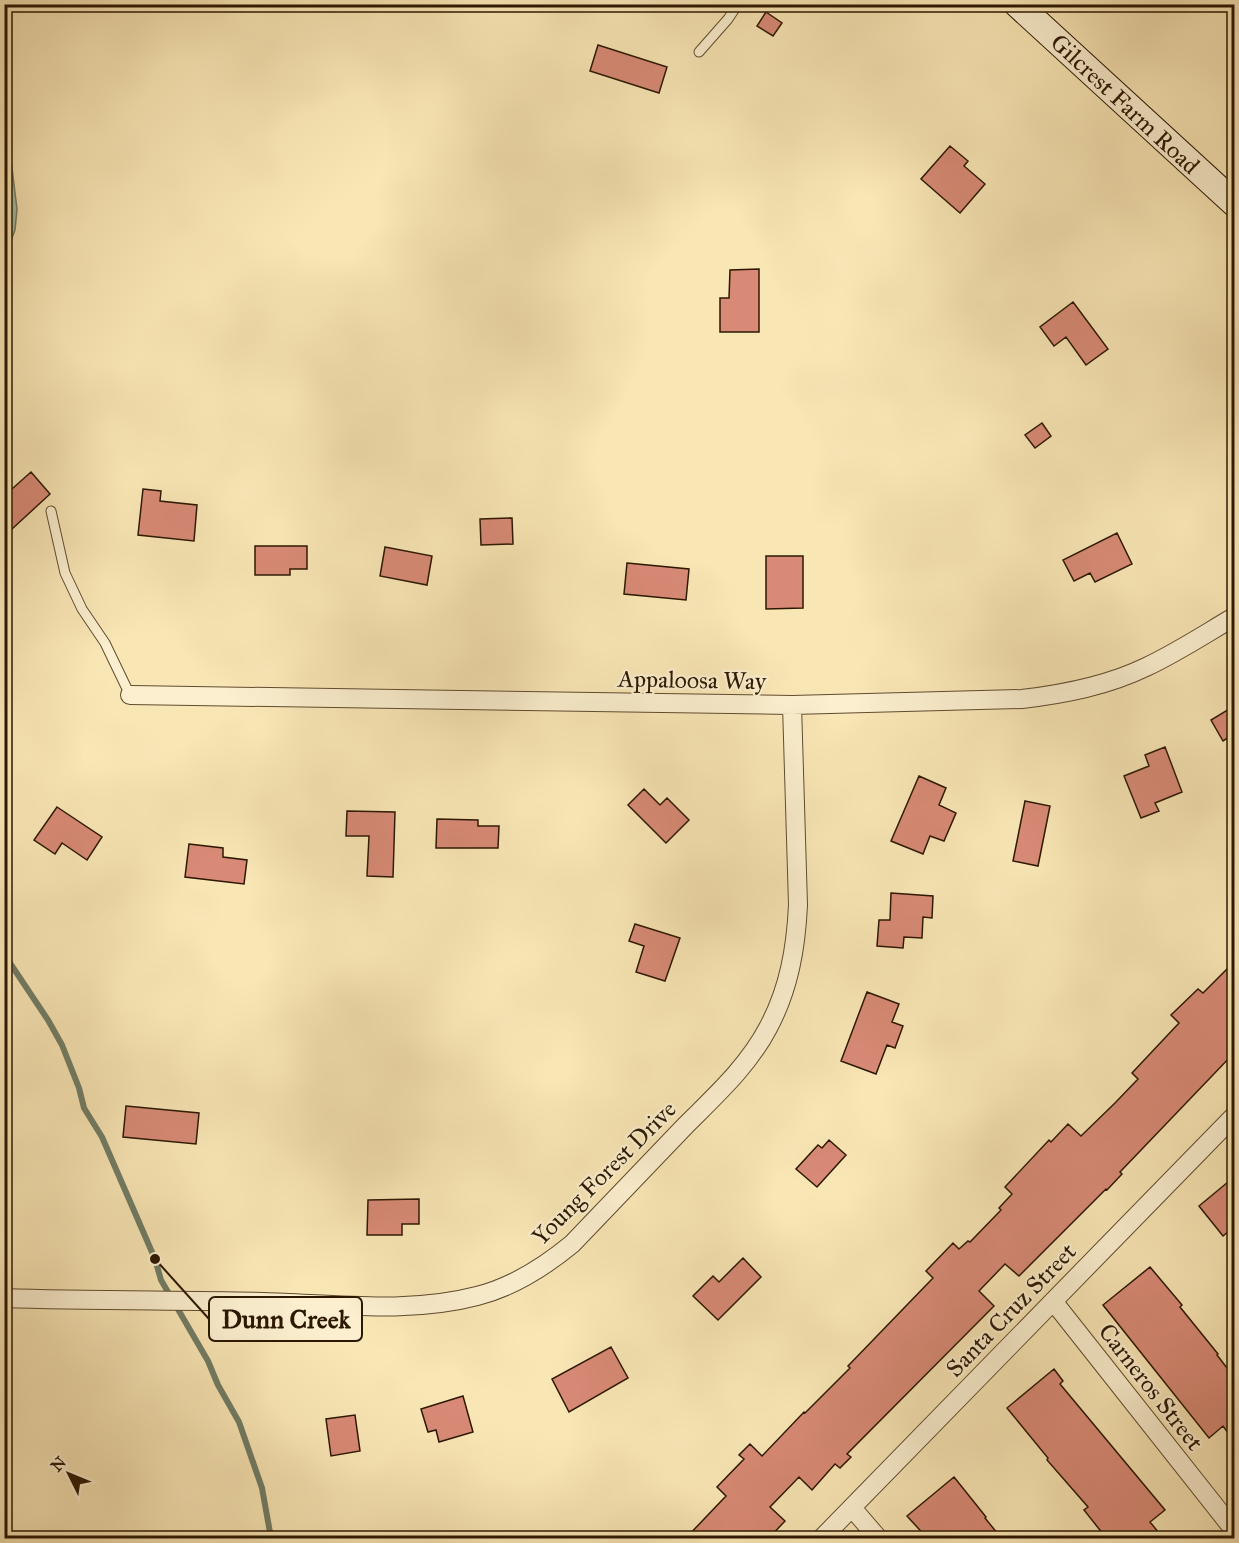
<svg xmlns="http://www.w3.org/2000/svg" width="1239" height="1543" viewBox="0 0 1239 1543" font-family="'IM FELL Great Primer',serif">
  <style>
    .water { fill: #9fc0a8; stroke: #717d66; stroke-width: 1.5 }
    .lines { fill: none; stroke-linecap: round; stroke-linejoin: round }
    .shore { stroke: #666c55; stroke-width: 1.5 }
    .stream { stroke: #717d66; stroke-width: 6 }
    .building { fill: #d88a76; stroke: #2c1802; stroke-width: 1.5 }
    .lane-casing { stroke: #5f4c2f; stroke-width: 11 }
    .street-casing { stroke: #5f4c2f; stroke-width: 20 }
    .secondary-casing { stroke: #2c1802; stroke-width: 28 }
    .lane { stroke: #fbefcf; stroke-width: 9 }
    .street { stroke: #fbefcf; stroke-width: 18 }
    .secondary { stroke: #fbefcf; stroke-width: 26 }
    .labels { text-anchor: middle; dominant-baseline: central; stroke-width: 4.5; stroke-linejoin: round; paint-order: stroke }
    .street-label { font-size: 24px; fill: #2c1802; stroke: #fbefcf }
    .leader { fill: none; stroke: #2c1802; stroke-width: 2 }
    .callout-dot { fill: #2c1802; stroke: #fbefcf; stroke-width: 2 }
    .callout { fill: #fbefcf; stroke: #2c1802; stroke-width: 2 }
    .callout-label { font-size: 26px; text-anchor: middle; font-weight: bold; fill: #2c1802 }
  </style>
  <rect width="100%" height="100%" fill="#f9e6b5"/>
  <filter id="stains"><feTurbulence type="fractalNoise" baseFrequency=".00333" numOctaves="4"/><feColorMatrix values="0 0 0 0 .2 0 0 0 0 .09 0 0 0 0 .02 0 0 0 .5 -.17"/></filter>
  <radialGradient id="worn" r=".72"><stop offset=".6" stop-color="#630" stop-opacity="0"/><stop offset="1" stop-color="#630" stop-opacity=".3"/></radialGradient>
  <path class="water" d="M 4,125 L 8,136 L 17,209 L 15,230 L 5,256 Z"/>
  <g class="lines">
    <path class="shore" d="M 4,156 C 8,184 16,214 4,241"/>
    <path class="stream" d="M 4,954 L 48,1020 L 62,1045 L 79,1088 L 84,1108 L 102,1137 L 155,1259 L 161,1280 L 208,1361 L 218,1385 L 239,1422 L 262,1488 L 271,1538"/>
  </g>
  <path class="building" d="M 766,12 L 782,23 L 773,36 L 757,26 Z
    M 598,45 L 667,67 L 659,93 L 590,71 Z
    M 950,146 L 968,161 L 964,166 L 985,184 L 960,213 L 921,179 Z
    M 759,269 L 759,332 L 720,332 L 720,298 L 729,298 L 730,270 Z
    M 1073,302 L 1108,349 L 1086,365 L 1066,337 L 1054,346 L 1040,327 Z
    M 1042,423 L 1051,436 L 1035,448 L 1025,435 Z
    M 31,472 L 50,494 L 12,529 L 4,521 L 4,496 Z
    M 143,489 L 161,491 L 160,501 L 197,505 L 194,541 L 138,535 Z
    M 512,518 L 513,544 L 481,545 L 480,519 Z
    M 1117,533 L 1132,564 L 1095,582 L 1090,573 L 1074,581 L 1063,560 Z
    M 255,546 L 307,546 L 307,569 L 290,569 L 290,575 L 255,575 Z
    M 385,547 L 432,556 L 427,585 L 380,576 Z
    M 766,556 L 803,556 L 803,608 L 766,609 Z
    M 627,563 L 689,569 L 686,600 L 624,594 Z
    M 1234,706 L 1234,734 L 1223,741 L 1211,720 Z
    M 1165,747 L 1182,792 L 1155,803 L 1159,811 L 1141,818 L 1124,776 L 1149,766 L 1145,755 Z
    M 919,776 L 946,788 L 939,805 L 956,813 L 944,841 L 930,836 L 923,854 L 891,841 Z
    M 644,789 L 660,805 L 667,798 L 689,820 L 666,843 L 628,805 Z
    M 1025,801 L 1050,806 L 1038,866 L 1013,861 Z
    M 57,807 L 102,837 L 87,860 L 62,843 L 55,854 L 34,840 Z
    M 347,811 L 395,812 L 393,877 L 367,876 L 369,836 L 346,836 Z
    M 437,819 L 478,820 L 478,826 L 499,826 L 498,848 L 436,848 Z
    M 189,844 L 223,848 L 223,857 L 247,860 L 244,884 L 185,877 Z
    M 891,893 L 933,896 L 932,918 L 923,917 L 922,938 L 904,937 L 903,948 L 877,946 L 879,920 L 890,920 Z
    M 635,924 L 680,938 L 665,981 L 636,972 L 644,946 L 629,941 Z
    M 1234,962 L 1234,1053 L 1120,1172 L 1122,1174 L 1107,1190 L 1106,1189 L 1019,1276 L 1005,1264 L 979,1291 L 994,1306 L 847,1454 L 851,1457 L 840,1468 L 835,1464 L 812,1490 L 799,1477 L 770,1507 L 785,1521 L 768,1539 L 685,1539 L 726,1496 L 717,1487 L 744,1459 L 739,1455 L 750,1444 L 762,1456 L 804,1412 L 805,1413 L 850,1368 L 848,1366 L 933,1278 L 926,1271 L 953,1243 L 959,1249 L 968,1241 L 970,1242 L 1001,1210 L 999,1208 L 1012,1194 L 1005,1187 L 1049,1140 L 1051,1142 L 1068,1124 L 1081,1136 L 1115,1103 L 1138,1079 L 1132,1073 L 1179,1023 L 1171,1015 L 1198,989 L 1203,993 Z
    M 867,992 L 899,1004 L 892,1022 L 903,1026 L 895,1048 L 887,1045 L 876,1074 L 841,1061 Z
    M 126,1106 L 199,1113 L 196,1144 L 123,1137 Z
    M 829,1140 L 846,1155 L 817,1187 L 796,1169 L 818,1145 L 822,1148 Z
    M 1234,1177 L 1234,1227 L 1223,1236 L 1199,1206 Z
    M 419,1199 L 419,1224 L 402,1224 L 402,1235 L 367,1235 L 368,1200 Z
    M 743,1258 L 761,1277 L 718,1320 L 693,1296 L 713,1276 L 719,1282 Z
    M 1150,1267 L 1182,1305 L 1180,1307 L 1218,1354 L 1217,1355 L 1234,1377 L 1234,1441 L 1223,1426 L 1209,1438 L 1103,1305 Z
    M 611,1347 L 628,1378 L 569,1412 L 552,1379 Z
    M 1054,1369 L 1063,1381 L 1060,1384 L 1165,1510 L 1150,1522 L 1164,1539 L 1107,1539 L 1084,1510 L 1088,1507 L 1047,1460 L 1048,1458 L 1007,1408 Z
    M 463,1396 L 473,1432 L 439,1442 L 436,1430 L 428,1432 L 421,1409 Z
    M 355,1415 L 360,1451 L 331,1456 L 326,1419 Z
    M 954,1477 L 986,1517 L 985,1518 L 1002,1539 L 928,1539 L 907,1516 Z"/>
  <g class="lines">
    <defs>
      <path id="lane" d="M 699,52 L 728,19 L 738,4
        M 51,511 L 65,573 L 82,609 L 105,643 L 130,695"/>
      <path id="street" d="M 130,695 L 792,705 L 1022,699 C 1064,694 1107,686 1146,667 C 1176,653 1205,634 1234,617
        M 4,1298 C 91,1301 178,1300 264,1302 C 334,1304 409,1314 477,1296 C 513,1287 544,1267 572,1244 C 610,1204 648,1165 686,1125 C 716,1095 748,1066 768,1028 C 789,989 796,948 798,905 L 792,705
        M 1053,1301 L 1234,1530
        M 853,1509 L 878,1538
        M 822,1538 L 1234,1116"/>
      <path id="secondary" d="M 1017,4 L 1234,203"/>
    </defs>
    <use href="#lane" class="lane-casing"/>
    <use href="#street" class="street-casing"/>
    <use href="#secondary" class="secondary-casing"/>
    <use href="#lane" class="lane"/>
    <use href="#street" class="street"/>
    <use href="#secondary" class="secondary"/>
  </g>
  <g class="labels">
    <g class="street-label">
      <text transform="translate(1125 104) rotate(43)">Gilcrest Farm Road</text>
      <text transform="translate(692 680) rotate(1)">Appaloosa Way</text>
      <text transform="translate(604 1173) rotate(-45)">Young Forest Drive</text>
      <text transform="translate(1011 1310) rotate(-46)">Santa Cruz Street</text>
      <text transform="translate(1151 1387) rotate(52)">Carneros Street</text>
    </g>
  </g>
  <path class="leader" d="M155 1259L209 1319"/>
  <circle class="callout-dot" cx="155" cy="1259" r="6"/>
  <rect class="callout" x="209" y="1297" width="153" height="44" rx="6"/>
  <g class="callout-label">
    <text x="286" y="1328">Dunn Creek</text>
  </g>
  <rect width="1239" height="1543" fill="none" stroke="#f9e6b5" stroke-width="24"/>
  <rect x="6" y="6" width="1227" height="1531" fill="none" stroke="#2c1802" stroke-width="3"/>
  <rect x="12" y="12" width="1215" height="1519" fill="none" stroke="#2c1802" stroke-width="1.5"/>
  <g transform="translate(69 1474) rotate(313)" stroke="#fbefcf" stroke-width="4.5" paint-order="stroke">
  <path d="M0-4.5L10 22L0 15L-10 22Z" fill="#2c1802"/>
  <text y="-9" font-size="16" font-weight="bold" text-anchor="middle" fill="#2c1802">N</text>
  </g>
  <rect width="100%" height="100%" filter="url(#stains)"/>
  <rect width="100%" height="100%" fill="url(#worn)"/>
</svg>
